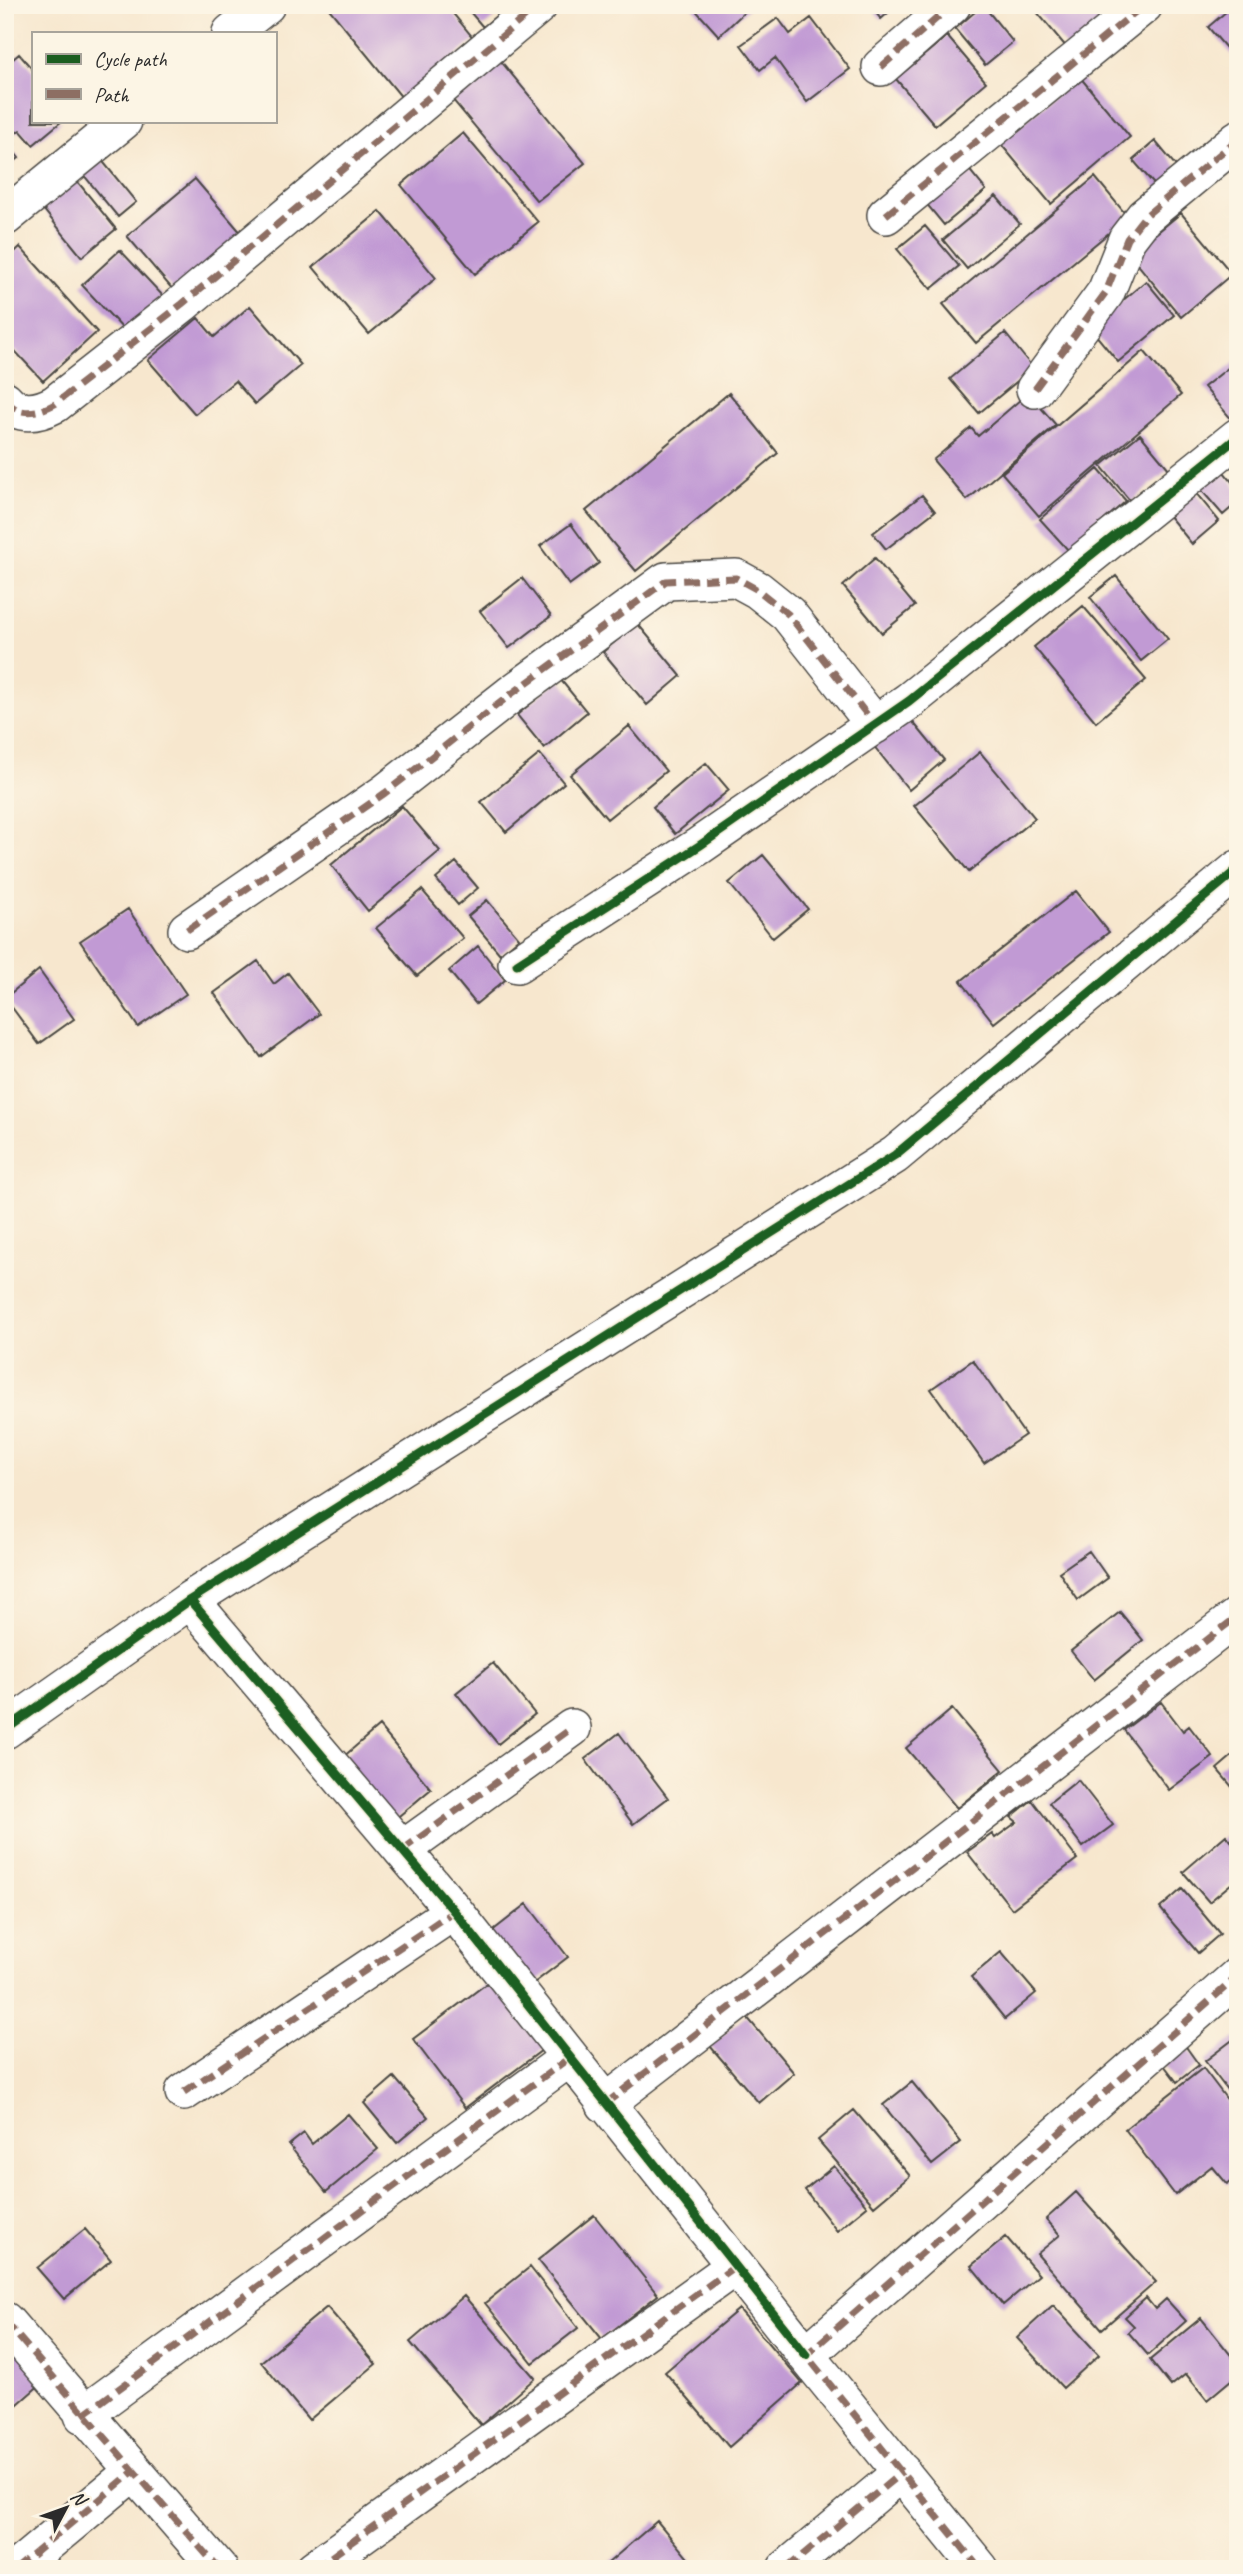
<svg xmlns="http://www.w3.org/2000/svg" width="1243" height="2574" viewBox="0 0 1243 2574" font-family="Caveat,sans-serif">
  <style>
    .building { fill: #c19ad4 }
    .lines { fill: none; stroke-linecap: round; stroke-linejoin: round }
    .minor-casing { stroke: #4a4743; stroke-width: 40 }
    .minor { stroke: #fff; stroke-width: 37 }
    .quiet { stroke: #8d6e63; stroke-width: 7; stroke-dasharray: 14 7; stroke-linecap: butt }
    .cycleway-casing { stroke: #fcf5e5; stroke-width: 13 }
    .cycleway { stroke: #1b5e20; stroke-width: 9 }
  </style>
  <rect width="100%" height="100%" fill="#fcf5e5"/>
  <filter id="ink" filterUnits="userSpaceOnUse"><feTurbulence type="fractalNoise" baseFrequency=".0143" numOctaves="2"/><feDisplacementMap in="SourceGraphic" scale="14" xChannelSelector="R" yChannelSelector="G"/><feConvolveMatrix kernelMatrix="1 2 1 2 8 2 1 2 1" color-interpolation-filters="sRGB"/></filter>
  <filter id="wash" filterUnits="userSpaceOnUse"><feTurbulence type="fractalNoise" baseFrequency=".00686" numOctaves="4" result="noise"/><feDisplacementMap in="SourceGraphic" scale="28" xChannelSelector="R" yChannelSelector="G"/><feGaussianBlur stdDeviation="1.57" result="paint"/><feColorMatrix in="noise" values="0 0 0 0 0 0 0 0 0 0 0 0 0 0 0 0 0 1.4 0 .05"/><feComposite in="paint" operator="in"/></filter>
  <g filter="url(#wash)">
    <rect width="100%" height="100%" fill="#f7e7ce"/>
    <g id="blocks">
      <path class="building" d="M 326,5 L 446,5 L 475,40 L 403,99 Z
        M 464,5 L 509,5 L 483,27 Z
        M 691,5 L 752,5 L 719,36 Z
        M 869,5 L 897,5 L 881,19 Z
        M 983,5 L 1013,42 L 985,65 L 955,29 Z
        M 1031,5 L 1109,5 L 1119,17 L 1073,55 Z
        M 1234,5 L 1238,5 L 1238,52 L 1233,56 L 1208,27 Z
        M 778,18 L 790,34 L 811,18 L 850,69 L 807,102 L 775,58 L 760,70 L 741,45 Z
        M 947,36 L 986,82 L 935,125 L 896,79 Z
        M 19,54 L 33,70 L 33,121 L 62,121 L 33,145 L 20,130 L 16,133 L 5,120 L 5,66 Z
        M 495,54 L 585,163 L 537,201 L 447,93 Z
        M 1079,76 L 1130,137 L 1051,204 L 1000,143 Z
        M 5,132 L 15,144 L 11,148 L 19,158 L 5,169 Z
        M 463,133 L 538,222 L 475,274 L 401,185 Z
        M 1155,141 L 1181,172 L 1159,190 L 1133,160 Z
        M 100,158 L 136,202 L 118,217 L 82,173 Z
        M 967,167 L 986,190 L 944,225 L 925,202 Z
        M 1095,177 L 1128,217 L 976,343 L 943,304 Z
        M 195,179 L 242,234 L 174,291 L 127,236 Z
        M 77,181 L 116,229 L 82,257 L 43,209 Z
        M 996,196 L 1020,224 L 967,269 L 943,240 Z
        M 380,211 L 436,278 L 369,334 L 313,267 Z
        M 1181,213 L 1232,274 L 1181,317 L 1130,255 Z
        M 925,226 L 959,266 L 931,289 L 897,249 Z
        M 20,247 L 97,332 L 43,381 L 14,350 L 5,358 L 5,261 Z
        M 120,250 L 163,296 L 125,331 L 82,285 Z
        M 1146,281 L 1174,315 L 1118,362 L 1090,328 Z
        M 250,306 L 301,365 L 255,404 L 235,381 L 195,414 L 148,360 L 198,318 L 214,337 Z
        M 1005,333 L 1033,368 L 979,413 L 950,379 Z
        M 1144,351 L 1181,395 L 1039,516 L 1002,473 Z
        M 1238,360 L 1238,427 L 1204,387 Z
        M 729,393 L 778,453 L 636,571 L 586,511 Z
        M 1028,393 L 1056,425 L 967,500 L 933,460 L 971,428 L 978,436 Z
        M 1140,434 L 1169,469 L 1131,502 L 1101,466 Z
        M 1219,466 L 1238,489 L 1238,502 L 1223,515 L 1197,485 Z
        M 1098,469 L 1126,501 L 1069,551 L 1040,519 Z
        M 1191,487 L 1219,521 L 1192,544 L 1164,510 Z
        M 922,495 L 935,511 L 886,549 L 873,533 Z
        M 571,524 L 599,563 L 569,585 L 540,546 Z
        M 875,558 L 915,606 L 882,633 L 843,586 Z
        M 1116,576 L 1168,639 L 1141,661 L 1090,597 Z
        M 522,578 L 551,616 L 509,648 L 480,611 Z
        M 1083,606 L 1146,680 L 1096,722 L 1034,647 Z
        M 637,623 L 681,676 L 647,705 L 603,652 Z
        M 560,679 L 587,712 L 544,748 L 517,715 Z
        M 908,716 L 944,760 L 909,790 L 873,745 Z
        M 629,726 L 666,771 L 607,819 L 570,775 Z
        M 980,752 L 1035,818 L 969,872 L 914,806 Z
        M 540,754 L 564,783 L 506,832 L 481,802 Z
        M 706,763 L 729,790 L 675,834 L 653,807 Z
        M 402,806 L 440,851 L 368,911 L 331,865 Z
        M 763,855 L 808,909 L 773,938 L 729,883 Z
        M 456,862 L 478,888 L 458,905 L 436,879 Z
        M 422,890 L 463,938 L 417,976 L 376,928 Z
        M 1076,891 L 1109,932 L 994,1023 L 961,981 Z
        M 487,900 L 519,938 L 500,954 L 468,916 Z
        M 128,909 L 186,994 L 138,1027 L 80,941 Z
        M 478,946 L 505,980 L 476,1004 L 449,971 Z
        M 258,961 L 274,984 L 288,973 L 319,1014 L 261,1057 L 214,993 Z
        M 39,970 L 74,1019 L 39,1044 L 5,998 Z
        M 973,1360 L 1025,1435 L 984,1463 L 931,1389 Z
        M 1089,1551 L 1108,1578 L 1078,1600 L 1059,1572 Z
        M 1120,1612 L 1143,1640 L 1094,1680 L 1071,1651 Z
        M 493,1663 L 535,1714 L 498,1744 L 456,1693 Z
        M 1161,1702 L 1183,1731 L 1189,1726 L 1213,1757 L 1169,1790 L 1124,1730 Z
        M 952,1709 L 1003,1770 L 957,1808 L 906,1748 Z
        M 379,1726 L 431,1789 L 387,1826 L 335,1764 Z
        M 619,1733 L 668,1798 L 633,1824 L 585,1759 Z
        M 1238,1751 L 1238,1794 L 1217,1769 Z
        M 1078,1780 L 1113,1825 L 1083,1847 L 1049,1803 Z
        M 1032,1800 L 1077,1859 L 1012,1909 L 967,1852 L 992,1834 L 995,1838 L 1017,1822 L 1011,1817 Z
        M 1226,1835 L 1238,1849 L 1238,1878 L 1209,1902 L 1183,1872 Z
        M 1182,1889 L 1220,1934 L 1198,1953 L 1160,1908 Z
        M 527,1904 L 568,1957 L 526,1989 L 486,1936 Z
        M 1001,1952 L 1036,1993 L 1005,2019 L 971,1977 Z
        M 494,1978 L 546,2047 L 465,2108 L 413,2039 Z
        M 746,2016 L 794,2073 L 759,2103 L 710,2046 Z
        M 1235,2038 L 1238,2041 L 1238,2104 L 1205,2061 Z
        M 1184,2044 L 1199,2065 L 1177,2082 L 1161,2061 Z
        M 1203,2068 L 1238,2114 L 1238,2176 L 1227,2184 L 1212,2166 L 1175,2195 L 1125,2129 Z
        M 394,2077 L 428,2117 L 397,2143 L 364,2103 Z
        M 912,2082 L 961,2142 L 932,2165 L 883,2105 Z
        M 854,2110 L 910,2176 L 874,2206 L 818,2140 Z
        M 348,2114 L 378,2149 L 326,2192 L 289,2145 L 304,2133 L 312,2144 Z
        M 834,2166 L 867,2206 L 837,2231 L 805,2190 Z
        M 1076,2192 L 1156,2282 L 1102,2329 L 1037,2254 L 1060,2235 L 1046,2219 Z
        M 594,2215 L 658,2295 L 602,2339 L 538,2260 Z
        M 85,2229 L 111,2260 L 64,2299 L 37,2268 Z
        M 1006,2237 L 1039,2275 L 1003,2305 L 971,2266 Z
        M 530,2267 L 578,2328 L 533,2363 L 485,2303 Z
        M 464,2296 L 535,2378 L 481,2425 L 410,2342 Z
        M 1146,2298 L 1155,2309 L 1166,2299 L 1186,2321 L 1148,2355 L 1128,2332 L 1134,2326 L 1125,2317 Z
        M 1053,2305 L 1099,2355 L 1063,2388 L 1017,2338 Z
        M 327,2307 L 376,2364 L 309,2420 L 261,2362 Z
        M 739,2309 L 802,2383 L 729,2447 L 665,2372 Z
        M 1201,2318 L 1238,2364 L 1238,2374 L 1207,2400 L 1186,2374 L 1171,2386 L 1150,2360 Z
        M 5,2325 L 50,2376 L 11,2410 L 5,2403 Z
        M 657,2521 L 697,2569 L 613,2569 L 608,2563 Z"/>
    </g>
  </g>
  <g filter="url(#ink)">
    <use href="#blocks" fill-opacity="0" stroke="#4a4743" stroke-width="2"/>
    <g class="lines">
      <defs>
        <path id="minor" d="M 231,33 L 266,5
          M 881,67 L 952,5
          M 886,215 L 1144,5
          M 5,217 L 123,121
          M 1035,389 L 1106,292 L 1127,239 L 1144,217 L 1238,139
          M 5,400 C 19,417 38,413 55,404 L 182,304 L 539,5
          M 187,930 L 385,793 L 510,695 L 666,581 L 736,578 L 758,590 L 788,614 L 875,725
          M 517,964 L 699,846 L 909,701 L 1238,437
          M 190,1600 L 454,1911 L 806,2355
          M 5,1730 L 190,1600 L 895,1155 L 1238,869
          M 402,1850 L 572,1728
          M 184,2092 L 454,1911
          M 605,2104 L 1238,1616
          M 5,2321 L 134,2471
          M 83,2415 L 569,2058
          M 16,2569 L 134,2471 L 219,2569
          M 314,2569 L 734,2267
          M 786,2569 L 902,2472
          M 980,2569 L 806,2355 L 1238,1976"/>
      </defs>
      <use href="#minor" class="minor-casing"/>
      <use href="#minor" class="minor"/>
      <path class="quiet" d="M 881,67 L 952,5
        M 886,215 L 1144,5
        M 1035,389 L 1106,292 L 1127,239 L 1144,217 L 1238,139
        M 5,400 C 19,417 38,413 55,404 L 182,304 L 539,5
        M 187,930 L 385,793 L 510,695 L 666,581 L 736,578 L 758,590 L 788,614 L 875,725
        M 402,1850 L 572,1728
        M 184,2092 L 454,1911
        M 605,2104 L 1238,1616
        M 5,2321 L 134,2471
        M 83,2415 L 569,2058
        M 16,2569 L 134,2471 L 219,2569
        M 314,2569 L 734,2267
        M 786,2569 L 902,2472
        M 980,2569 L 806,2355 L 1238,1976"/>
      <defs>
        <path id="cycleway" d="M 517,964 L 699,846 L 909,701 L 1238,437
          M 190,1600 L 454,1911 L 806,2355
          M 5,1730 L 190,1600 L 895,1155 L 1238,869"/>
      </defs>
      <use href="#cycleway" class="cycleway-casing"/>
      <use href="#cycleway" class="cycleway"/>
    </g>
  </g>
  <rect width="1243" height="2574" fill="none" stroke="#fcf5e5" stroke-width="28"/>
  <rect x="32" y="32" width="245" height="91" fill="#fcf5e5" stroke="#a8a49b" stroke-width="2"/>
  <rect x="46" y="54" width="35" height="10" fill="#1b5e20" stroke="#a8a49b" stroke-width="2"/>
  <text x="94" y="66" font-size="21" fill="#2b2b2b">Cycle path</text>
  <rect x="46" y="89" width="35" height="10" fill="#8d6e63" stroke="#a8a49b" stroke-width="2"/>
  <text x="94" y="102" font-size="21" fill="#2b2b2b">Path</text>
  <g transform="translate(66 2508) rotate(49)" stroke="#fcf5e5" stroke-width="5" paint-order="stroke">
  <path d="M0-5L12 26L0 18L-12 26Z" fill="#2b2b2b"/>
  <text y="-10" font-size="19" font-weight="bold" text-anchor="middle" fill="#2b2b2b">N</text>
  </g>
</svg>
